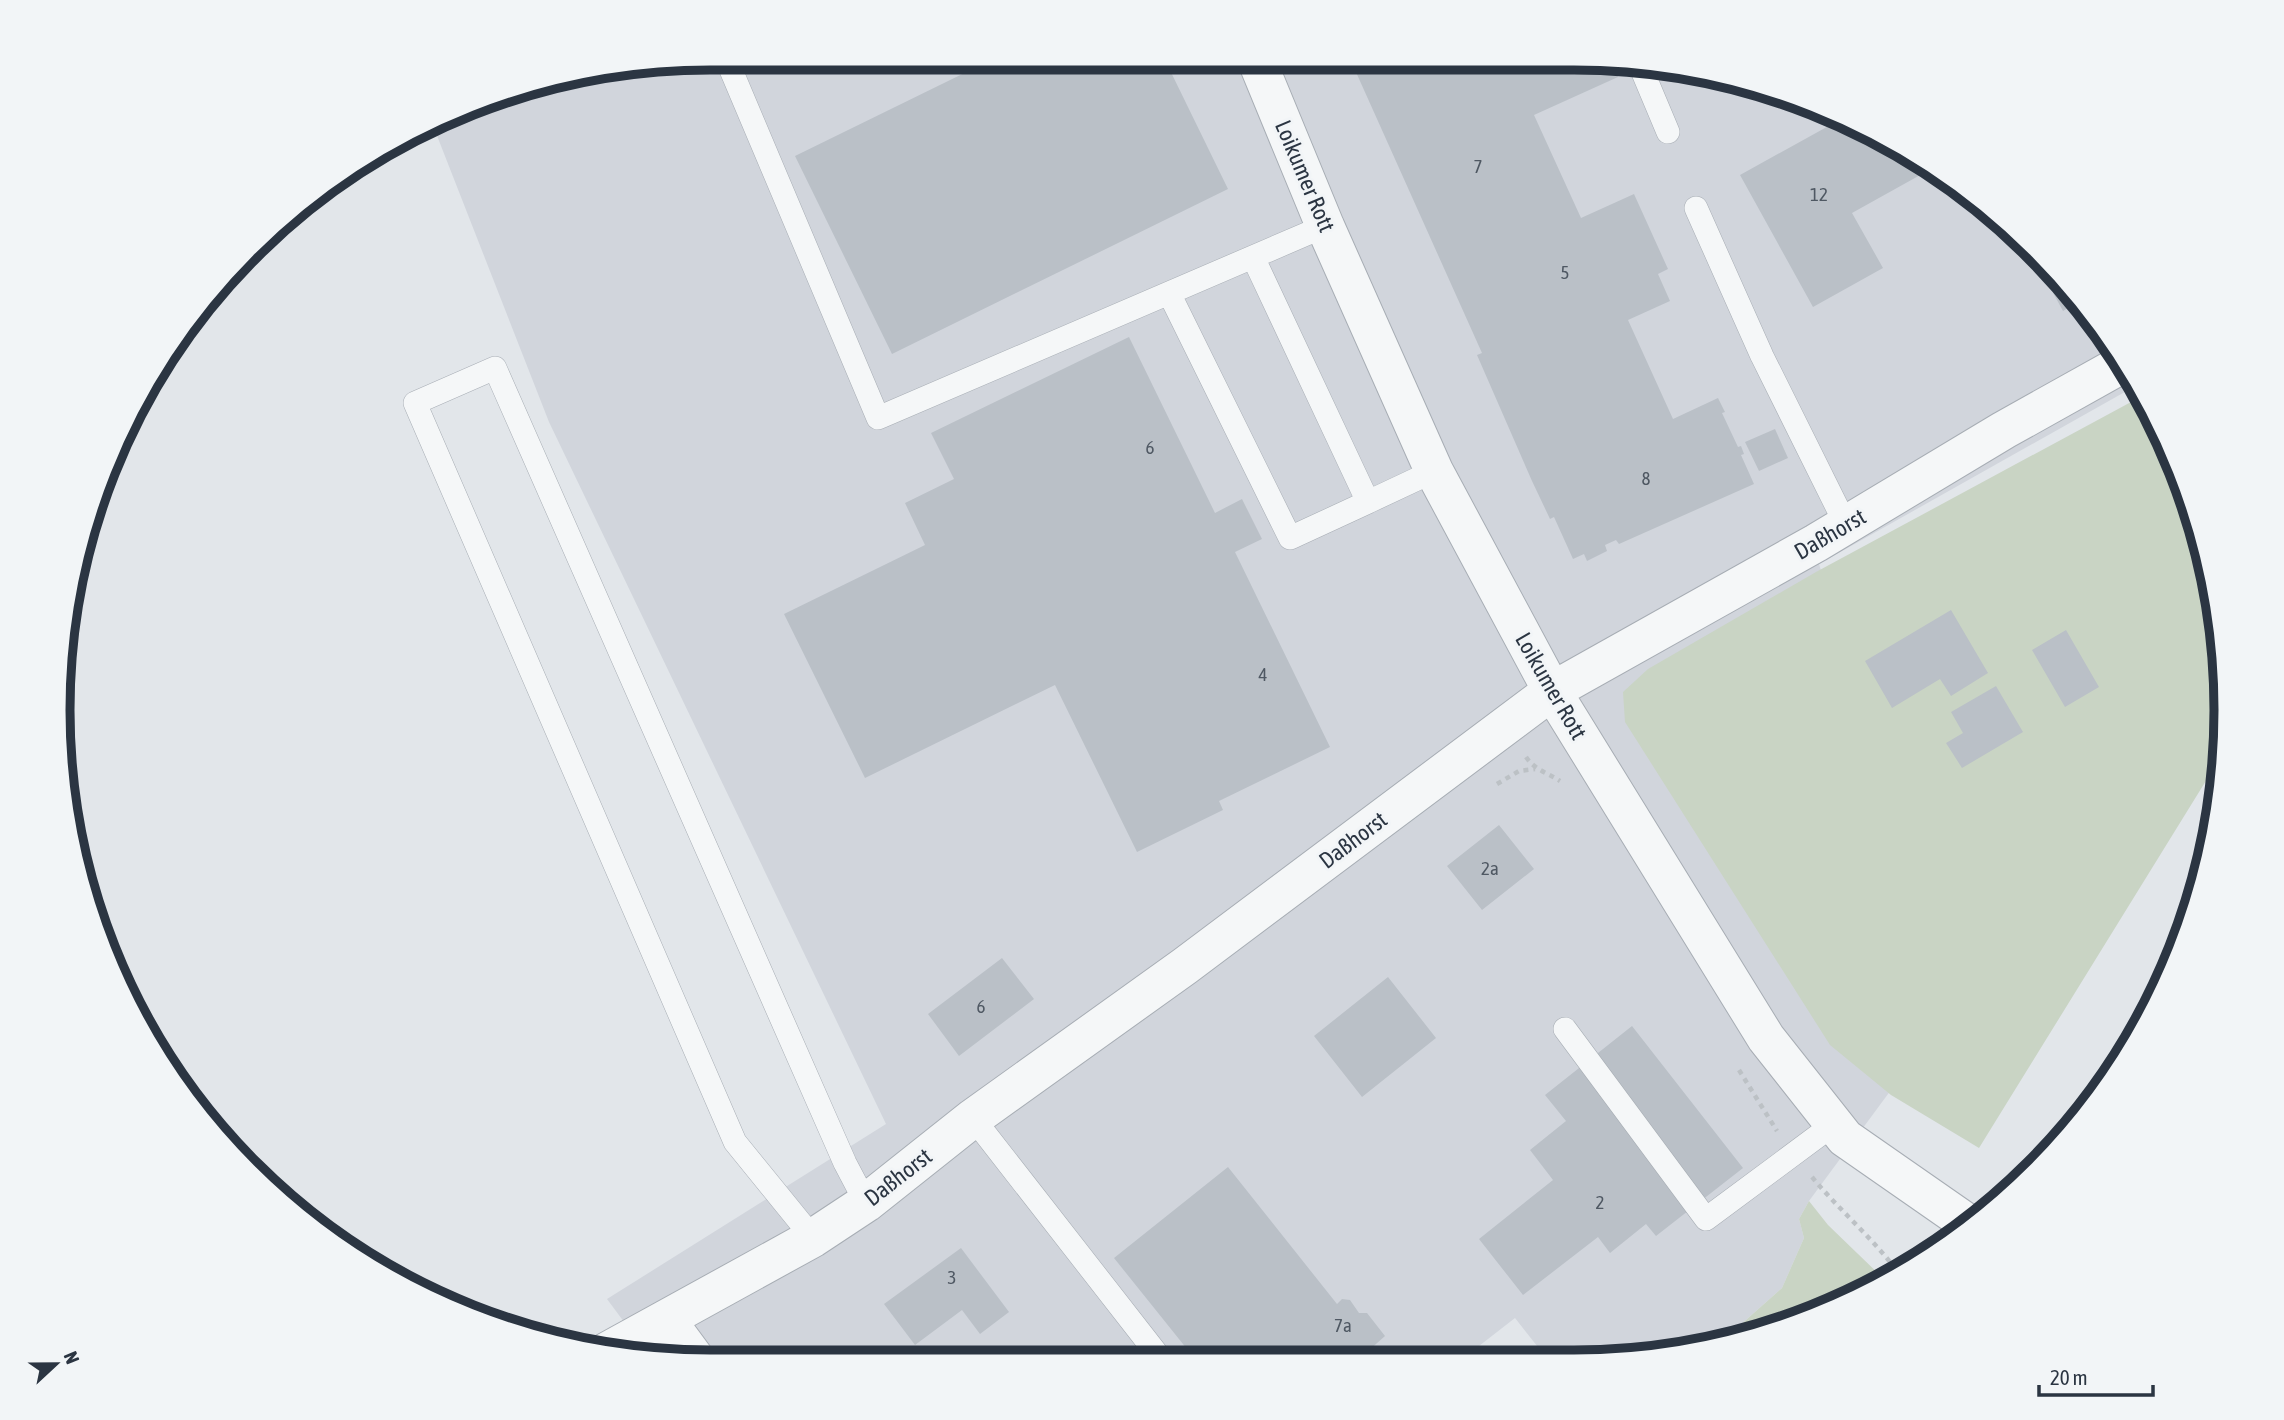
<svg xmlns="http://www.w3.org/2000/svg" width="2284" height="1420" viewBox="0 0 2284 1420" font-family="'Asap Condensed',sans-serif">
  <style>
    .built { fill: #d1d5dc }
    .green { fill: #c9d4c4 }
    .building { fill: #bac0c7 }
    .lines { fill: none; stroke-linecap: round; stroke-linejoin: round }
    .lane-casing { stroke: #a7adb4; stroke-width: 24 }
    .street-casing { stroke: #a7adb4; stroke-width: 40 }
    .path { stroke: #bcc1c5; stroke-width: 4.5; stroke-dasharray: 5 5; stroke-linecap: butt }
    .lane { stroke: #f5f7f8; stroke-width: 23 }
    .street { stroke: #f5f7f8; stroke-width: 38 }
    .labels { text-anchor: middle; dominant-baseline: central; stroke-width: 6; stroke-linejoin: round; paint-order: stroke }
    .number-label { font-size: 19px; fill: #4f5863 }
    .street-label { font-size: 23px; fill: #2b3542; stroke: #f2f5f7 }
    .rim { fill: none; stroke: #2b3542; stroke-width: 9 }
  </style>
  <rect width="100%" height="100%" fill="#e2e6ea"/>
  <path class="built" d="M 710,58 L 1659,63 L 1823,107 L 1971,192 L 2064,280 L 2139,384 L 1819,564 L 1953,1006 L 1809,1201 L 1799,1219 L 1804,1238 L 1782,1288 L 1730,1334 L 1734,1341 L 1617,1361 L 1549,1361 L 1515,1318 L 1461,1360 L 650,1357 L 607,1299 L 886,1124 L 549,422 L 434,128 L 501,92 Z"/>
  <path class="green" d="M 2144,395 L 2191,500 L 2221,624 L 2225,750 L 1979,1148 L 1891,1095 L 1830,1045 L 1625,722 L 1623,692 L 1648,669 L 1816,572 Z
    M 1809,1201 L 1828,1225 L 1886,1281 L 1743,1340 L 1734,1341 L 1729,1335 L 1782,1288 L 1804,1238 L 1799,1219 Z"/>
  <path class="building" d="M 993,59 L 1165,60 L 1228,189 L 892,354 L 795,156 Z
    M 1351,61 L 1612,63 L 1618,77 L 1534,115 L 1581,218 L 1634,194 L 1668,269 L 1658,274 L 1670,301 L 1628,320 L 1673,419 L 1718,398 L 1725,412 L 1722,413 L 1738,447 L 1741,446 L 1744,454 L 1741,455 L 1754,484 L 1619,544 L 1616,540 L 1605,545 L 1607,551 L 1587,561 L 1584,554 L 1573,559 L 1554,517 L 1550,519 L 1532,481 L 1477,355 L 1482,353 Z
    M 1843,118 L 1931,169 L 1852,213 L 1883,268 L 1813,307 L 1740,175 Z
    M 2027,245 L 2064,280 L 2080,301 L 2063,311 Z
    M 1129,337 L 1215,513 L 1242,499 L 1262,539 L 1235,552 L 1330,747 L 1219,801 L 1223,810 L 1137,852 L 1055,685 L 865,778 L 784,614 L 925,545 L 905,503 L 954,479 L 931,433 Z
    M 1775,429 L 1788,458 L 1759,471 L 1745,442 Z
    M 1951,610 L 1988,673 L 1951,696 L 1940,679 L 1892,708 L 1865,661 Z
    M 2066,630 L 2099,687 L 2065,707 L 2032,650 Z
    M 1996,686 L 2023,732 L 1962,768 L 1946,743 L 1963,733 L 1951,712 Z
    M 1499,825 L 1534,869 L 1482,910 L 1447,866 Z
    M 1002,958 L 1034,999 L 959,1056 L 928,1014 Z
    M 1388,977 L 1436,1038 L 1362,1097 L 1314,1036 Z
    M 1632,1026 L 1743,1168 L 1656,1236 L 1646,1224 L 1610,1253 L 1598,1237 L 1523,1295 L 1479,1239 L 1553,1180 L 1530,1150 L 1566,1121 L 1545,1095 Z
    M 1228,1167 L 1337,1304 L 1342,1299 L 1350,1300 L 1359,1313 L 1367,1313 L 1385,1336 L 1358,1360 L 1195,1359 L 1114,1258 Z
    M 961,1248 L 1009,1312 L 980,1334 L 962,1310 L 915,1345 L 884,1304 Z"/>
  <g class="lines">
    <defs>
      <path id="lane" d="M 726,58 L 878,418 L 1325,226
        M 1639,63 L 1668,132
        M 1696,208 L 1762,356 L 1846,525
        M 1253,257 L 1368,502 L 1434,471
        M 1169,293 L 1290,538 L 1368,502
        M 1565,1029 L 1706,1219 L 1834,1124
        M 973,1118 L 1161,1359
        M 813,1238 L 735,1142 L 415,403 L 495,368 L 845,1163 L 866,1203"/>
      <path id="street" d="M 1257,61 L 1325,226 L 1434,471 L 1552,691 L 1766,1038 L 1845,1138 L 1970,1225
        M 666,1319 L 694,1357
        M 606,1352 L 813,1238 L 866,1203 L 973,1118 L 1185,966 L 1552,691 L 1816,543 L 2004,430 L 2124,363"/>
    </defs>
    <use href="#lane" class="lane-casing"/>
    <use href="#street" class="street-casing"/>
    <path class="path" d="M 1526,757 C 1535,770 1546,772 1560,781
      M 1497,784 L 1519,771 L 1535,769
      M 1739,1070 L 1777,1131
      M 1812,1177 C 1840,1211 1874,1239 1900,1275"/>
    <use href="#lane" class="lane"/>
    <use href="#street" class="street"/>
  </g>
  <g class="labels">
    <g class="number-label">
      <text x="1478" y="166">7</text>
      <text x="1819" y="194">12</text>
      <text x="1565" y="272">5</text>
      <text x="1150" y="447">6</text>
      <text x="1646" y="478">8</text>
      <text x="1263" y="674">4</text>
      <text x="1490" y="868">2a</text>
      <text x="981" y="1006">6</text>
      <text x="1600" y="1202">2</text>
      <text x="952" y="1277">3</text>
      <text x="1343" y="1325">7a</text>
    </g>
    <g class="street-label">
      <text transform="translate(1305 176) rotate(67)">Loikumer Rott</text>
      <text transform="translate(1830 534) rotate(-30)">Daßhorst</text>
      <text transform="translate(1551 686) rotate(60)">Loikumer Rott</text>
      <text transform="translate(1353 840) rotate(-37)">Daßhorst</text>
      <text transform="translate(898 1177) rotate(-38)">Daßhorst</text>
    </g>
  </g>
  <path d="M0 0H2284V1420H0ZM710 70H1574A640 640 0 0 1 2214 710V710A640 640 0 0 1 1574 1350H710A640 640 0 0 1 70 710V710A640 640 0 0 1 710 70Z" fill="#f2f5f7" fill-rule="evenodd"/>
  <path class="rim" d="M710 70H1574A640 640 0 0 1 2214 710V710A640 640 0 0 1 1574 1350H710A640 640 0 0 1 70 710V710A640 640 0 0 1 710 70Z"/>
  <g transform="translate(56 1364) rotate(68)" stroke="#f2f5f7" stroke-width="5" paint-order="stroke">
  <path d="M0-5L12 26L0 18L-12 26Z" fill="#2b3542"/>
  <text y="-10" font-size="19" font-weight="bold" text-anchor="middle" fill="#2b3542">N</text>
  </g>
  <path d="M2039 1385v10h114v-10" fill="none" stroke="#2b3542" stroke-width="3.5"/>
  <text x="2050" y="1385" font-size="21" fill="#2b3542" stroke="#f2f5f7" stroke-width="5" paint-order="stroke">20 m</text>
</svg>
